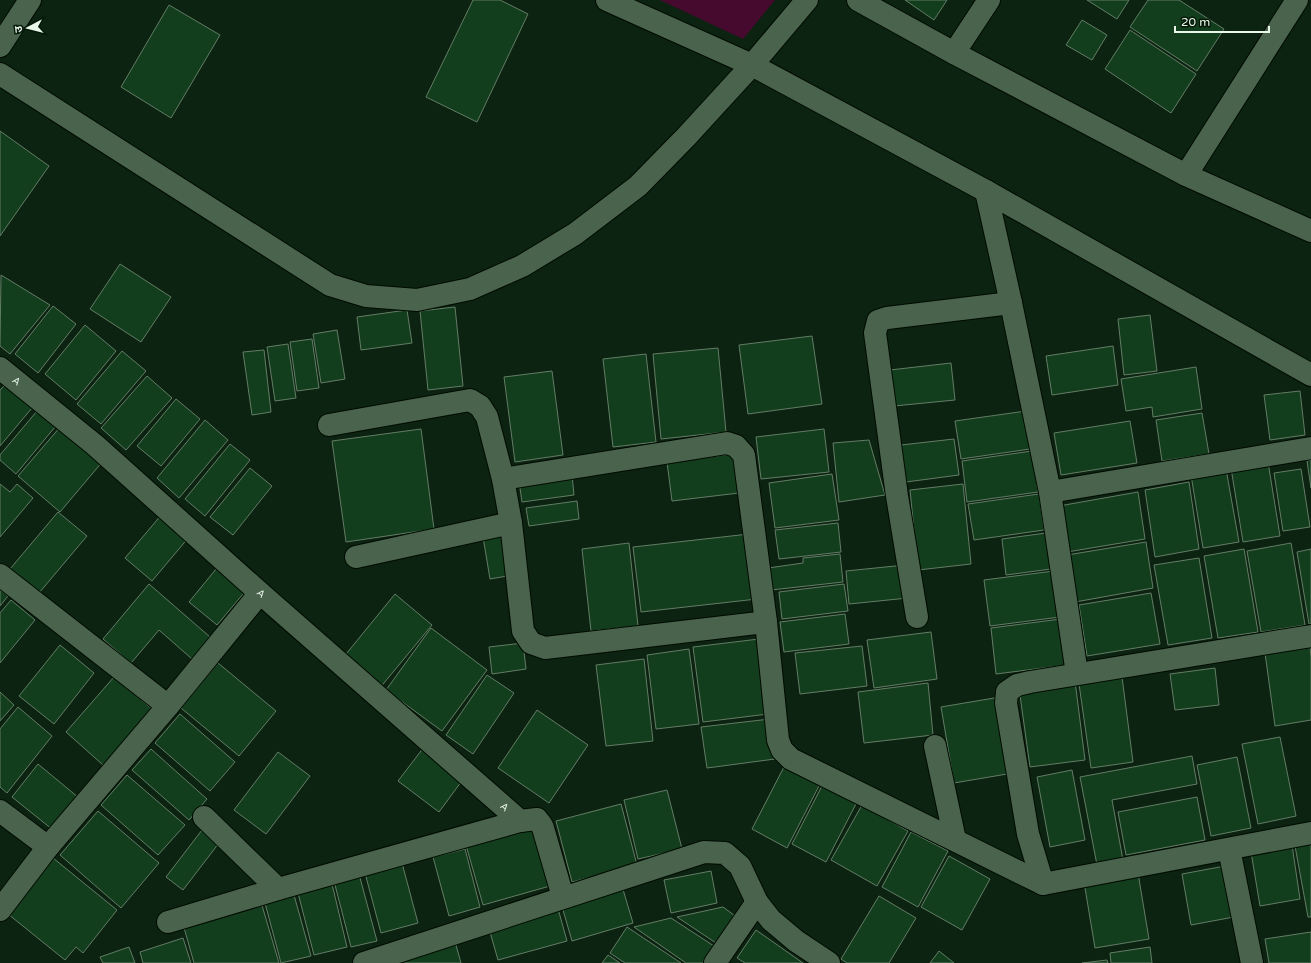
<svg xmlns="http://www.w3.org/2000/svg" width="1311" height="963" viewBox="0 0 1311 963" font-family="'Varela Round','Noto Sans Devanagari',sans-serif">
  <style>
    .green { fill: #460a2e }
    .building { fill: #133e1d; stroke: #637c66 }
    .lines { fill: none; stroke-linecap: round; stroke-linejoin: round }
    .minor-casing { stroke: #000b01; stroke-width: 24 }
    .minor { stroke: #4a634d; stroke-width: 22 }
    .labels { text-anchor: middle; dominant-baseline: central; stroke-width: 3.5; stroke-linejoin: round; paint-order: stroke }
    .street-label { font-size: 10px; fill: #e9f7eb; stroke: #041908 }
  </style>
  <rect width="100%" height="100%" fill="#0c2311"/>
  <path class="green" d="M 660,0 L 775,0 L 743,39 Z"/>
  <path class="building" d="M 473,0 L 500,0 L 528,14 L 477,122 L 426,97 Z
    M 905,0 L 947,0 L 934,20 Z
    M 1087,0 L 1129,0 L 1117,19 Z
    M 1148,0 L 1179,0 L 1224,29 L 1197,71 L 1130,27 Z
    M 169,5 L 220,35 L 171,118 L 121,87 Z
    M 1082,20 L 1107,35 L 1092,60 L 1066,45 Z
    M 1130,30 L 1196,74 L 1171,113 L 1105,69 Z
    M 0,131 L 49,166 L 0,236 Z
    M 120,264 L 171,297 L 141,342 L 90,309 Z
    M 1,275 L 50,305 L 10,354 L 0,346 Z
    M 53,306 L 76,324 L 38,373 L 15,354 Z
    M 455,307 L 463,386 L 428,390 L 420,311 Z
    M 407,310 L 412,343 L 361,350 L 357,317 Z
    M 1150,315 L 1157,371 L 1124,375 L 1118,319 Z
    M 85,325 L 116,351 L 76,400 L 45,374 Z
    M 337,330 L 345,379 L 321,383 L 313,334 Z
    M 812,336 L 822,404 L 748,414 L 739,345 Z
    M 312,339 L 319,388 L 297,391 L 290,342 Z
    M 288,344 L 296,398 L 275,401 L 267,347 Z
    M 1113,346 L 1118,385 L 1052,395 L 1046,356 Z
    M 718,348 L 726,432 L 661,439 L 653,354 Z
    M 264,350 L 271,412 L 252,415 L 243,352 Z
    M 122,351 L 146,371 L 101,424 L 77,404 Z
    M 646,354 L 656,442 L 613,447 L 603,359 Z
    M 951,363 L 955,400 L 894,406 L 890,370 Z
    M 1196,367 L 1202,409 L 1153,417 L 1152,407 L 1126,411 L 1121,379 Z
    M 552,371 L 563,455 L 515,462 L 504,377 Z
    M 147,376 L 172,398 L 126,450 L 101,428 Z
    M 5,385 L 32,408 L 0,446 L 0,390 Z
    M 1300,391 L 1305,435 L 1270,440 L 1264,395 Z
    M 176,399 L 200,419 L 161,466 L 137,446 Z
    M 37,411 L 55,427 L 16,474 L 0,460 L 0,455 Z
    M 1026,411 L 1030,449 L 961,459 L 955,421 Z
    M 1202,413 L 1209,454 L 1162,461 L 1156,420 Z
    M 205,420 L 228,440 L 179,498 L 157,478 Z
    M 1130,421 L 1137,463 L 1061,475 L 1054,433 Z
    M 61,426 L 103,461 L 60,512 L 18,476 Z
    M 421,429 L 434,529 L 346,542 L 332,441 Z
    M 824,429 L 829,472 L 761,479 L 756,437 Z
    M 954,439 L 959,475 L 906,482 L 901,445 Z
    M 869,440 L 885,495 L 839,502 L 833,443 Z
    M 230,444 L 250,460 L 205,516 L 185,499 Z
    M 1032,451 L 1038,492 L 967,502 L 962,461 Z
    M 734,454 L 739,493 L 672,501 L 667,462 Z
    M 1311,460 L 1311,488 L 1307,461 Z
    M 1268,462 L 1280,536 L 1243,542 L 1231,468 Z
    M 250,468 L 272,486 L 233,535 L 210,517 Z
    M 1226,469 L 1239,542 L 1203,548 L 1191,475 Z
    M 1301,469 L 1310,527 L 1283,531 L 1274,473 Z
    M 832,474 L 839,520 L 775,528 L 769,483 Z
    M 572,475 L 574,495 L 522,502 L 519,481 Z
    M 1189,482 L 1199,549 L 1155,557 L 1145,490 Z
    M 0,484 L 10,492 L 17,484 L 33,498 L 0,537 Z
    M 963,484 L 971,564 L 918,570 L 910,490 Z
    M 1138,492 L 1145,539 L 1067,552 L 1059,506 Z
    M 1039,494 L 1044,530 L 974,540 L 968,504 Z
    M 577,501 L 579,519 L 529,526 L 526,508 Z
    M 58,512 L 87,536 L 39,593 L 10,569 Z
    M 162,514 L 189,537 L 152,581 L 125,558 Z
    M 838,523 L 841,552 L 779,559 L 775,530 Z
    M 1046,533 L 1051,569 L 1006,575 L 1002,539 Z
    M 507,534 L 513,575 L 490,579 L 483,537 Z
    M 749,534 L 757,599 L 641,612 L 633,547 Z
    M 1146,542 L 1153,588 L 1075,602 L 1067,555 Z
    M 629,543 L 638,626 L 591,631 L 582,549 Z
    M 1291,543 L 1305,625 L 1261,632 L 1247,551 Z
    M 1244,549 L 1258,632 L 1218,638 L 1204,556 Z
    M 1311,549 L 1311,624 L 1309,624 L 1297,552 Z
    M 840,554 L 843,582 L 771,590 L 768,568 L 803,563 L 803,558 Z
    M 1199,558 L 1212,638 L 1168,645 L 1154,565 Z
    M 221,563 L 249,587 L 217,625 L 189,602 Z
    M 905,565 L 908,598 L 849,604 L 846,571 Z
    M 1054,571 L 1060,617 L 990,626 L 984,580 Z
    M 149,584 L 210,637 L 192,659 L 159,630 L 131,663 L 103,639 Z
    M 844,584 L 848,611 L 782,619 L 779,592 Z
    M 0,590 L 8,596 L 0,606 Z
    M 1151,593 L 1160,644 L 1087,656 L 1079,605 Z
    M 395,594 L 432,625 L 379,689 L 342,659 Z
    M 11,600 L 35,620 L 0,663 L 0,613 Z
    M 845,614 L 849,644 L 784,652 L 780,622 Z
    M 1061,619 L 1067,665 L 996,674 L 991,628 Z
    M 431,628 L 487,670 L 442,731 L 386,690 Z
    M 931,632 L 937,679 L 874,688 L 867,640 Z
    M 759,639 L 768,714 L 703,722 L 693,647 Z
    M 523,643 L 526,669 L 492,674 L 489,647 Z
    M 60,645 L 94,673 L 54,724 L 19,696 Z
    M 862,646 L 867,686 L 800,694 L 795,653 Z
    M 1310,647 L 1311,657 L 1311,720 L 1275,726 L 1265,653 Z
    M 689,649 L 699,724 L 656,729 L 647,655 Z
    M 644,659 L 653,741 L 606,746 L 596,665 Z
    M 218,663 L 276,711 L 239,756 L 181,708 Z
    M 1215,668 L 1219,705 L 1175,710 L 1170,674 Z
    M 487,675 L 514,693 L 473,754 L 446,735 Z
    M 114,677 L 152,709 L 103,765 L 66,732 Z
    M 1122,677 L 1133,762 L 1091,768 L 1079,684 Z
    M 1075,681 L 1085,760 L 1030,767 L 1019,688 Z
    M 928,683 L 933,735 L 864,743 L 858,692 Z
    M 0,692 L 14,705 L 0,721 Z
    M 1000,697 L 1013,773 L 954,783 L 941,707 Z
    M 18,707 L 52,736 L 7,793 L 0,787 L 0,729 Z
    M 537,710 L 588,745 L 549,803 L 498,768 Z
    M 180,714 L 235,762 L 210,791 L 155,743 Z
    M 770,719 L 775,759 L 707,768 L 701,727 Z
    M 1280,737 L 1296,816 L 1258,824 L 1242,744 Z
    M 424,747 L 464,778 L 439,812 L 398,781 Z
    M 151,749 L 207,799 L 189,820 L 132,770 Z
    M 278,752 L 310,776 L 266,834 L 234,810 Z
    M 1192,756 L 1197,784 L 1112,800 L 1123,860 L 1097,865 L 1080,777 Z
    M 1237,757 L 1251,828 L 1211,836 L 1197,765 Z
    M 786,763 L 821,782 L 787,848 L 752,829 Z
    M 38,764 L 79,798 L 53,830 L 12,797 Z
    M 1072,770 L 1085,840 L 1050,847 L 1037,777 Z
    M 127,775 L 185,825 L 158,855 L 101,805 Z
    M 824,782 L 858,800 L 826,862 L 792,844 Z
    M 667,790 L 682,849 L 638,859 L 624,800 Z
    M 1197,797 L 1205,840 L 1126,855 L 1118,812 Z
    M 621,804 L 637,865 L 572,882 L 556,821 Z
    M 862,805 L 908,831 L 877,886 L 831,860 Z
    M 98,811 L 159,863 L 121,908 L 60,855 Z
    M 541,824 L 557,884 L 483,905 L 466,845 Z
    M 202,830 L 219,843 L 183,890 L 166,877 Z
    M 911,832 L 948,851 L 918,907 L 882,887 Z
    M 1311,843 L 1311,917 L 1308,917 L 1295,846 Z
    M 1292,845 L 1300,899 L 1260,906 L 1251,852 Z
    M 465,849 L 480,907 L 449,916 L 433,857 Z
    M 949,856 L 990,879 L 962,930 L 921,907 Z
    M 53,858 L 117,910 L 83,953 L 76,947 L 65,960 L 8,914 Z
    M 402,863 L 418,923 L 381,933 L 365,873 Z
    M 1225,866 L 1234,917 L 1191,925 L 1182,874 Z
    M 711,871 L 717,903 L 671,913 L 664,880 Z
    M 1138,873 L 1149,939 L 1095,948 L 1084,882 Z
    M 359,874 L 377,941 L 351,947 L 334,881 Z
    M 332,884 L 347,947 L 314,955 L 298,893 Z
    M 622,886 L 633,923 L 572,941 L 561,903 Z
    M 294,895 L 311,956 L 281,963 L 265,903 Z
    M 879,896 L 916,918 L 889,963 L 847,963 L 841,959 Z
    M 261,902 L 279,963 L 194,963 L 183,924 Z
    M 557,905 L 567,941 L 498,960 L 488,925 Z
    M 723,907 L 742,921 L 722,947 L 677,917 Z
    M 671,918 L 717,948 L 705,963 L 686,963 L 634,927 Z
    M 627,927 L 681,963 L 625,963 L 610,953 Z
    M 756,930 L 803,963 L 745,963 L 737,958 Z
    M 1311,932 L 1311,963 L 1269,963 L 1265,939 Z
    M 183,938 L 191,963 L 143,963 L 140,952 Z
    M 454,938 L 461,963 L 390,963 Z
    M 129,947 L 135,963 L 103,963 L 100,957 Z
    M 1150,947 L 1152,963 L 1111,963 L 1110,953 Z
    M 939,951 L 954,963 L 930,963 Z
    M 608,955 L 620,963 L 602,963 Z
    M 1107,960 L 1108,963 L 1082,963 Z"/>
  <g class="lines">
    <defs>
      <g id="minor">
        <path d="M 607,0 L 752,65 L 986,191 L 1311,375"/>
        <path d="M 858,0 L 954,53 L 1186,175 L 1311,231"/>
        <path d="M 0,46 L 30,0"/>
        <path d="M 954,53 L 989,0"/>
        <path d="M 0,74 L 330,285 L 366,296 L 417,300 L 470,289 L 522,266 L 575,234 L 638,186 L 686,137 L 752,65 L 807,0"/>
        <path d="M 1186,175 L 1297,0"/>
        <path d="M 986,191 L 1011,303 L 1050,492 L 1077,674"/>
        <path id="s1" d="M 0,368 L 95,445 L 260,593 L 520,821"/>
        <path d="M 329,425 L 470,400 L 480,406 L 487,417 L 503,479 L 511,523 L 523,631 L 531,643 L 545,648 L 766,622"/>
        <path d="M 503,479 L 727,443 L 736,446 L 744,455 L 766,622 L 778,740 L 782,750 L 791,759 L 1043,884 L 1311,833"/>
        <path d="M 1050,492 L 1311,448"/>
        <path d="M 356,557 L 511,523"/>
        <path d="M 0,575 L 168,706"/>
        <path d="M 917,617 L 897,496 L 875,333 L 878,321 L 887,318 L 1011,303"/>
        <path d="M 935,746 L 955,840"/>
        <path d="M 0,811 L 48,847"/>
        <path d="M 204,817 L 278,889 L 520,821 L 537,819 L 541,824 L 543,828 L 563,897"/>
        <path d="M 1229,849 L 1252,963"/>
        <path d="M 1043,884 L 1028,834 L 1006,703 L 1007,692 L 1017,685 L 1030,682 L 1311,636"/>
        <path d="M 0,910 L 48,847 L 168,706 L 260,593"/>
        <path d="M 168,922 L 278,889"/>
        <path d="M 364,963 L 704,852 L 725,853 L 740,866 L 757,902 L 771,920 L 796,941 L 829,963"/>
        <path d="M 715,963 L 757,902"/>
      </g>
    </defs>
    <use href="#minor" class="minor-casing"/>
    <use href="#minor" class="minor"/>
  </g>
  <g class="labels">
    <g class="street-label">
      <text stroke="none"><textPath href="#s1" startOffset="21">A</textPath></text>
      <text stroke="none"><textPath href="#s1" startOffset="345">A</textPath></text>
      <text stroke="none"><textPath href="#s1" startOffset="669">A</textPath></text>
    </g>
  </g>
  <g transform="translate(28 28) rotate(263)" stroke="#041908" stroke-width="3" paint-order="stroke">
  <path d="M0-3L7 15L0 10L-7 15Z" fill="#e9f7eb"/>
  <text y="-6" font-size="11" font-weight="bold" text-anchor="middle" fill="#e9f7eb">उ</text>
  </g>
  <path d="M1175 26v6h94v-6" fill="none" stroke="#e9f7eb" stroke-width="2"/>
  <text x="1181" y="26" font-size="12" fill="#e9f7eb" stroke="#041908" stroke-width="3" paint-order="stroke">20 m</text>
</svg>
